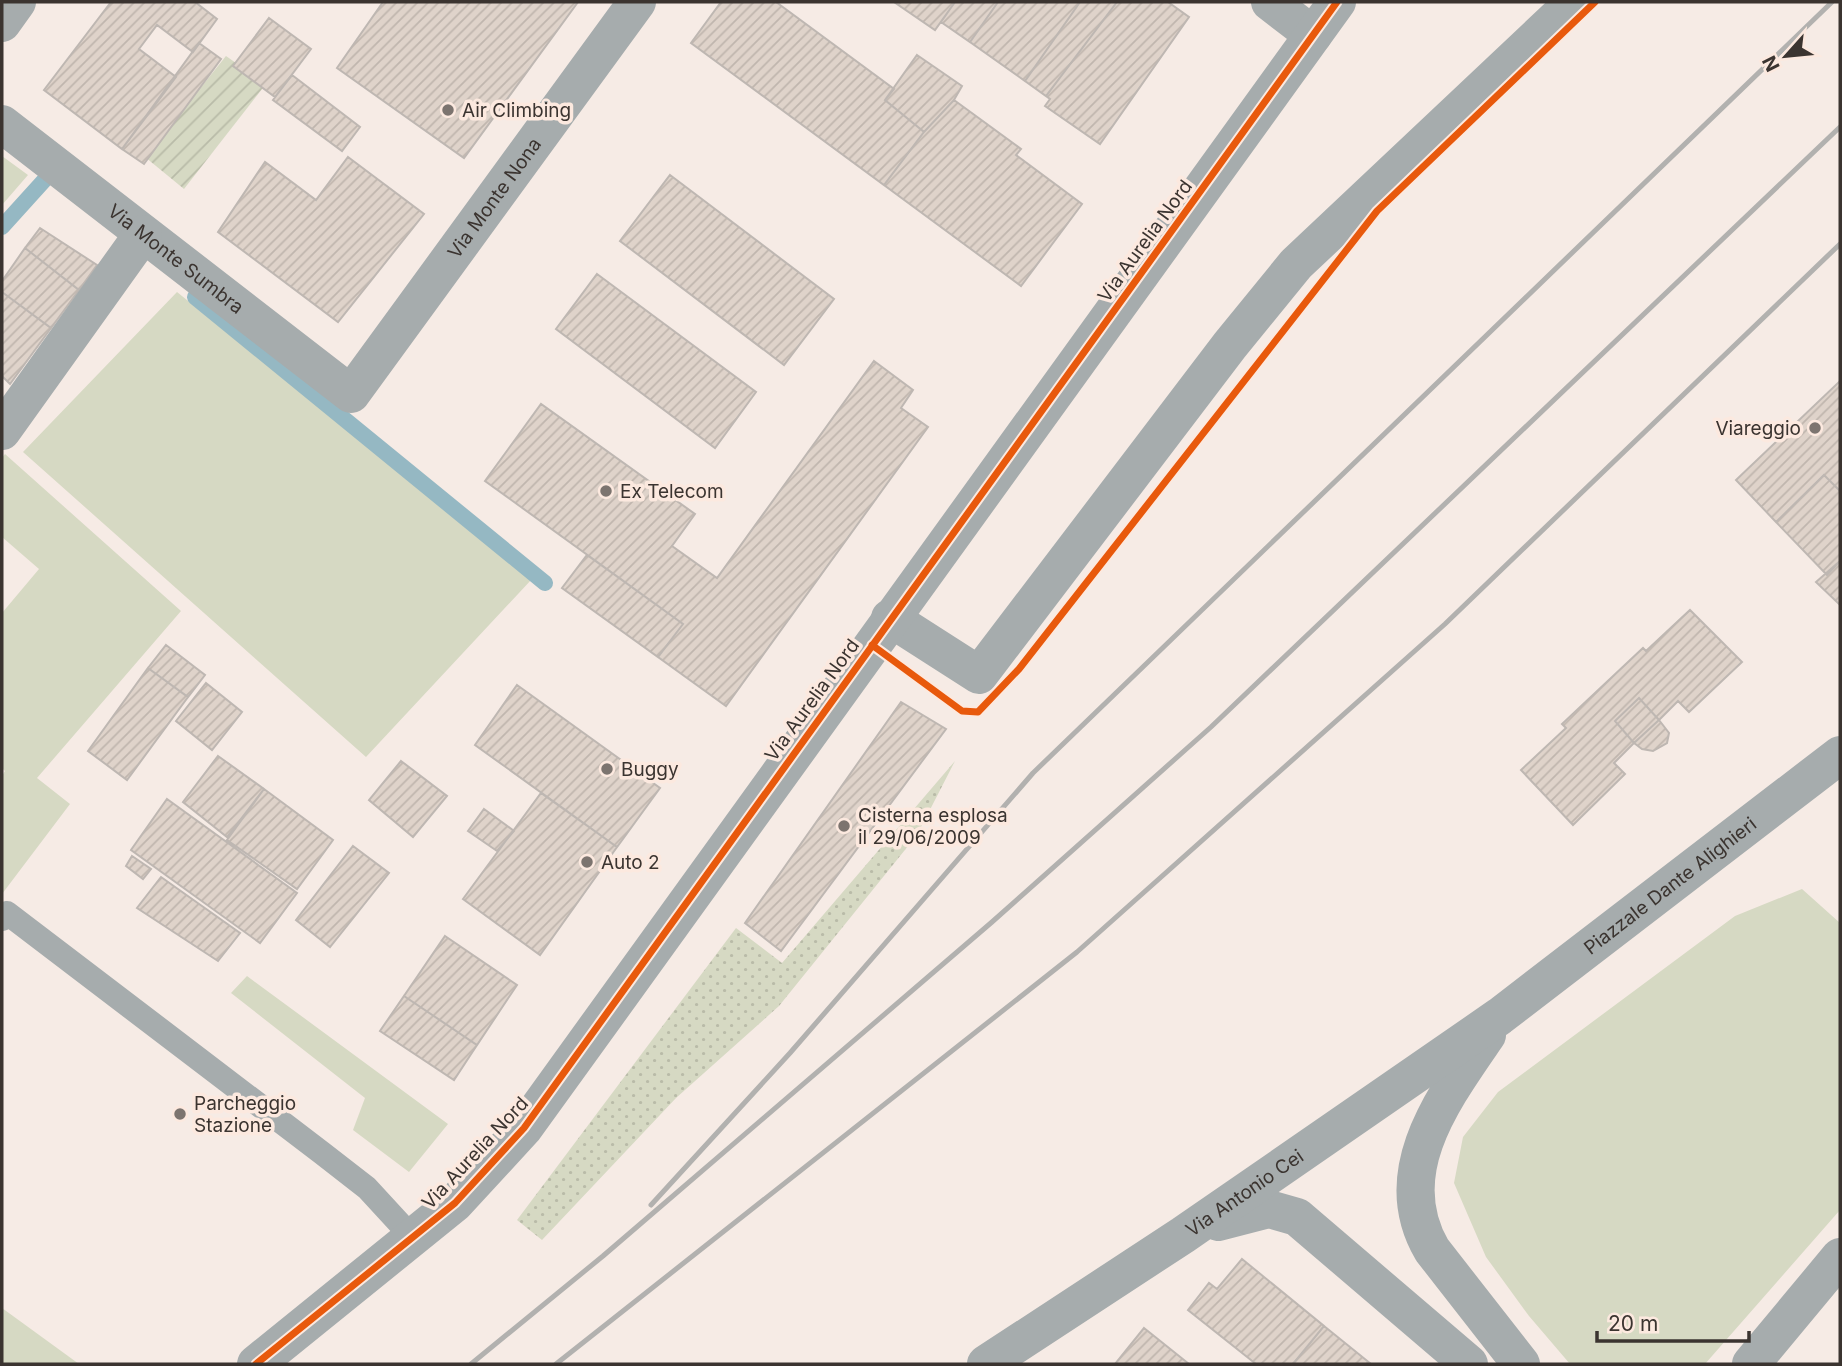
<svg xmlns="http://www.w3.org/2000/svg" width="1842" height="1366" viewBox="0 0 1842 1366" font-family="Inter,sans-serif">
  <style>
    .grass { fill: url(#grass-dots) }
    .park { fill: #d6d9c3 }
    .garden { fill: url(#garden-furrows) }
    .lines { fill: none; stroke-linecap: round; stroke-linejoin: round }
    .stream { stroke: #95b8c3; stroke-width: 16 }
    .building { fill: url(#building-hatch); stroke: #beb7b2; stroke-width: 2 }
    .service { stroke: #a6acad; stroke-width: 24 }
    .minor { stroke: #a6acad; stroke-width: 38 }
    .tertiary { stroke: #a6acad; stroke-width: 38 }
    .rail { stroke: #b2b1af; stroke-width: 5 }
    .cycleway-casing { stroke: #fce9df; stroke-width: 11 }
    .cycleway { stroke: #e8590c; stroke-width: 7 }
    .poi-dot { fill: #7c746f; stroke: #fce9df; stroke-width: 2.5 }
    .labels { text-anchor: middle; dominant-baseline: central; stroke-width: 7; stroke-linejoin: round; paint-order: stroke }
    .poi-label { font-size: 19px; fill: #3b3430; stroke: #fce9df; text-anchor: start }
    .street-label { font-size: 19px; fill: #3b3430; stroke: #fce9df }
  </style>
  <defs>
    <pattern id="grass-dots" width="8" height="8" patternUnits="userSpaceOnUse" patternTransform="scale(1.75)"><rect width="8" height="8" fill="#d6d9c3"/><path d="M2 2h.1M6 6h.1" fill="none" stroke="#b9bba8" stroke-width="1.8" stroke-linecap="round"/></pattern>
    <pattern id="garden-furrows" width="10" height="10" patternUnits="userSpaceOnUse" patternTransform="scale(1.75)"><rect width="10" height="10" fill="#d6d9c3"/><path d="M-1 1l2-2M0 10L10 0M9 11l2-2" fill="none" stroke="#b9bba8"/></pattern>
    <pattern id="building-hatch" width="6" height="6" patternUnits="userSpaceOnUse" patternTransform="scale(1.75)"><rect width="6" height="6" fill="#dfd3ca"/><path d="M-1 1l2-2M0 6l6-6M5 7l2-2" fill="none" stroke="#c0b6ae"/></pattern>
  </defs>
  <rect width="100%" height="100%" fill="#f6ebe5"/>
  <path class="grass" d="M 955,761 L 917,835 L 779,1006 L 676,1098 L 542,1240 L 517,1220 L 736,928 L 782,963 Z"/>
  <path class="park" d="M 2,156 L 28,175 L 2,205 Z
    M 177,292 L 532,579 L 366,757 L 23,452 Z
    M 5,454 L 181,611 L 37,778 L 70,804 L 2,894 L 2,776 L 5,771 L 2,768 L 2,613 L 39,569 L 2,537 L 2,458 Z
    M 1802,889 L 1840,923 L 1840,1210 L 1705,1364 L 1570,1364 L 1529,1316 L 1486,1257 L 1454,1183 L 1463,1137 L 1498,1092 L 1735,916 Z
    M 247,976 L 448,1124 L 409,1172 L 353,1130 L 365,1098 L 231,993 Z
    M 2,1308 L 79,1364 L 2,1364 Z"/>
  <path class="garden" d="M 226,56 L 266,84 L 184,189 L 145,157 Z"/>
  <g class="lines">
    <path class="stream" d="M 2,227 L 49,175
      M 195,297 L 545,583"/>
  </g>
  <path class="building" d="M 111,2 L 195,2 L 217,19 L 193,52 L 157,25 L 139,49 L 176,77 L 122,149 L 44,90 Z
    M 383,2 L 578,2 L 464,158 L 337,68 Z
    M 721,2 L 776,2 L 894,89 L 885,100 L 924,132 L 884,185 L 691,43 Z
    M 894,2 L 955,2 L 935,30 Z
    M 955,2 L 998,2 L 970,42 L 941,22 Z
    M 998,2 L 1080,2 L 1025,81 L 970,42 Z
    M 1080,2 L 1117,2 L 1046,96 L 1025,81 Z
    M 1117,2 L 1168,2 L 1189,17 L 1100,144 L 1045,106 L 1050,99 L 1046,96 Z
    M 269,18 L 311,49 L 275,97 L 233,66 Z
    M 199,43 L 221,59 L 144,164 L 122,149 Z
    M 917,55 L 962,86 L 954,100 L 924,132 L 885,100 Z
    M 292,75 L 360,127 L 342,151 L 273,100 Z
    M 954,100 L 1021,149 L 1016,155 L 1082,204 L 1021,286 L 884,185 L 924,132 Z
    M 348,157 L 424,214 L 338,322 L 218,232 L 265,162 L 316,200 Z
    M 670,175 L 834,299 L 784,365 L 620,241 Z
    M 40,228 L 97,265 L 79,290 L 25,248 Z
    M 25,248 L 79,290 L 51,328 L 2,292 L 2,281 Z
    M 597,274 L 756,392 L 715,448 L 556,329 Z
    M 2,292 L 51,328 L 10,384 L 2,376 Z
    M 874,361 L 913,390 L 901,408 L 928,427 L 726,706 L 658,657 L 683,624 L 485,481 L 541,404 L 695,514 L 672,546 L 717,578 Z
    M 1840,381 L 1840,491 L 1824,475 L 1776,522 L 1736,480 Z
    M 1824,475 L 1840,491 L 1840,561 L 1827,575 L 1776,522 Z
    M 587,555 L 683,624 L 658,657 L 562,588 Z
    M 1840,561 L 1840,605 L 1816,582 Z
    M 1690,610 L 1742,662 L 1689,712 L 1678,701 L 1659,720 L 1639,698 L 1615,721 L 1634,743 L 1614,763 L 1625,774 L 1573,825 L 1521,770 L 1566,728 L 1562,724 L 1643,648 L 1646,651 Z
    M 166,645 L 205,675 L 188,697 L 148,668 Z
    M 148,668 L 188,697 L 127,780 L 88,751 Z
    M 206,683 L 242,712 L 212,750 L 176,721 Z
    M 517,685 L 660,788 L 617,847 L 475,745 Z
    M 1639,698 L 1659,720 L 1634,743 L 1615,721 Z
    M 901,702 L 946,729 L 781,951 L 745,923 Z
    M 1659,720 L 1669,733 L 1667,743 L 1653,751 L 1642,749 L 1634,743 Z
    M 218,756 L 264,789 L 227,837 L 183,802 Z
    M 401,761 L 447,796 L 413,837 L 369,800 Z
    M 264,789 L 333,840 L 297,889 L 227,840 Z
    M 541,793 L 617,847 L 540,955 L 463,899 Z
    M 167,799 L 297,893 L 260,943 L 131,850 Z
    M 484,809 L 514,831 L 497,851 L 468,831 Z
    M 353,846 L 389,873 L 330,947 L 296,920 Z
    M 132,856 L 151,869 L 143,879 L 126,866 Z
    M 161,877 L 240,933 L 218,961 L 137,908 Z
    M 445,936 L 517,985 L 477,1045 L 404,996 Z
    M 404,996 L 477,1045 L 454,1080 L 380,1031 Z
    M 1242,1259 L 1324,1326 L 1293,1364 L 1256,1364 L 1188,1310 L 1209,1283 L 1217,1289 Z
    M 1324,1326 L 1371,1364 L 1293,1364 Z
    M 1144,1328 L 1189,1364 L 1115,1364 Z"/>
  <g class="lines">
    <path class="service" d="M 2,919 L 7,913 L 322,1153 L 367,1188 L 413,1238"/>
    <g class="minor">
      <path d="M 1270,2 L 1313,35"/>
      <path d="M 2,23 L 17,2"/>
      <path id="s1" d="M 2,124 L 351,394 L 637,2"/>
      <path d="M 2,431 L 143,234"/>
      <path d="M 890,618 L 979,675 L 1230,345 L 1296,264 L 1574,2"/>
    </g>
    <g class="tertiary">
      <path d="M 1487,1035 C 1443,1099 1387,1173 1432,1250 L 1521,1364"/>
      <path d="M 1218,1222 L 1269,1209 L 1297,1217 L 1469,1364"/>
      <path d="M 256,1364 L 455,1203 L 524,1128 L 1337,2"/>
      <path id="s2" d="M 986,1364 L 1183,1235 L 1500,1016 L 1840,755"/>
      <path d="M 1751,1364 L 1840,1257"/>
    </g>
    <path class="rail" d="M 651,1205 L 790,1053 L 1033,773 L 1832,2
      M 471,1364 L 603,1256 L 992,922 L 1211,727 L 1840,127
      M 556,1364 L 1077,952 L 1445,624 L 1840,244"/>
    <defs>
      <path id="cycleway" d="M 872,645 L 962,711 L 978,712 L 1019,669 L 1377,211 L 1595,2
        M 256,1364 L 455,1203 L 524,1128 L 1337,2"/>
    </defs>
    <use href="#cycleway" class="cycleway-casing"/>
    <use href="#cycleway" class="cycleway"/>
  </g>
  <g class="poi-dot">
    <circle cx="448" cy="110" r="7"/>
    <circle cx="1815" cy="428" r="7"/>
    <circle cx="606" cy="491" r="7"/>
    <circle cx="607" cy="769" r="7"/>
    <circle cx="844" cy="826" r="7"/>
    <circle cx="587" cy="862" r="7"/>
    <circle cx="180" cy="1114" r="7"/>
  </g>
  <g class="labels">
    <g class="poi-label">
      <text x="462" y="110">Air Climbing</text>
      <text x="1801" y="428" text-anchor="end">Viareggio</text>
      <text x="620" y="491">Ex Telecom</text>
      <text x="621" y="769">Buggy</text>
      <text x="858" y="815">Cisterna esplosa<tspan x="858" dy="22">il 29/06/2009</tspan></text>
      <text x="601" y="862">Auto 2</text>
      <text x="194" y="1103">Parcheggio<tspan x="194" dy="22">Stazione</tspan></text>
    </g>
    <g class="street-label">
      <text stroke="none"><textPath href="#s1" startOffset="684">Via Monte Nona</textPath></text>
      <text transform="translate(1145 241) rotate(-54)">Via Aurelia Nord</text>
      <text stroke="none"><textPath href="#s1" startOffset="220">Via Monte Sumbra</textPath></text>
      <text transform="translate(812 700) rotate(-54)">Via Aurelia Nord</text>
      <text stroke="none"><textPath href="#s2" startOffset="835">Piazzale Dante Alighieri</textPath></text>
      <text transform="translate(475 1153) rotate(-47)">Via Aurelia Nord</text>
      <text stroke="none"><textPath href="#s2" startOffset="310">Via Antonio Cei</textPath></text>
    </g>
  </g>
  <rect width="1842" height="1366" fill="none" stroke="#3b3430" stroke-width="7"/>
  <g transform="translate(1786 56) rotate(243)" stroke="#fce9df" stroke-width="5" paint-order="stroke">
  <path d="M0-5L12 26L0 18L-12 26Z" fill="#3b3430"/>
  <text y="-10" font-size="19" font-weight="bold" text-anchor="middle" fill="#3b3430">N</text>
  </g>
  <path d="M1597 1331v10h152v-10" fill="none" stroke="#3b3430" stroke-width="3.5"/>
  <text x="1608" y="1331" font-size="21" fill="#3b3430" stroke="#fce9df" stroke-width="5" paint-order="stroke">20 m</text>
</svg>
